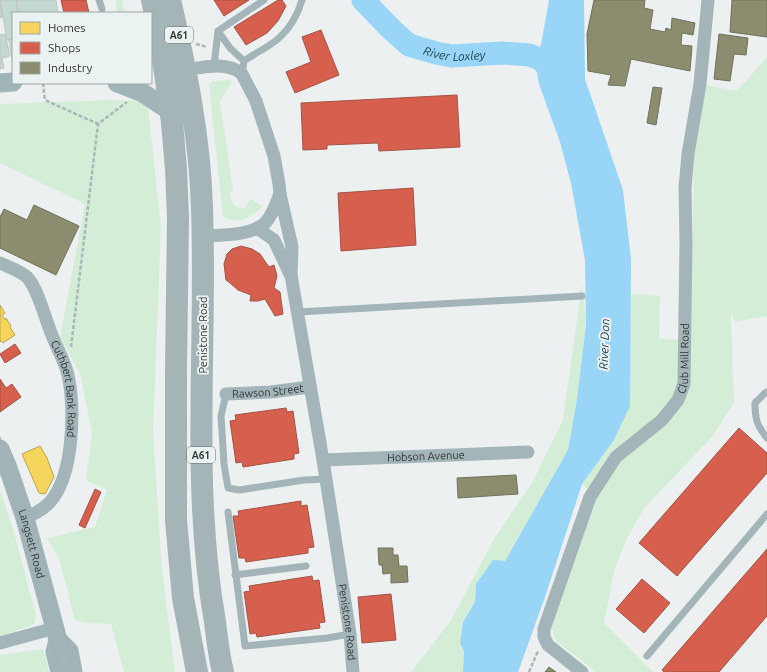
<svg xmlns="http://www.w3.org/2000/svg" width="767" height="672" viewBox="0 0 767 672" font-family="Ubuntu,sans-serif">
  <style>
    .green { fill: #d4edd7 }
    .water { fill: #99d5f6 }
    .homes { fill: #f6d55c; stroke: #bba550 }
    .shops { fill: #d6604d; stroke: #a45346 }
    .industry { fill: #8c8c6e; stroke: #71725d }
    .lines { fill: none; stroke-linecap: round; stroke-linejoin: round }
    .river { stroke: #99d5f6; stroke-width: 23 }
    .building { fill: #c4d8d2; stroke: #c1c4c3 }
    .path { stroke: #aab6b8; stroke-width: 2.5; stroke-dasharray: 4 2; stroke-linecap: butt }
    .lane { stroke: #a3b5b9; stroke-width: 7 }
    .street { stroke: #a3b5b9; stroke-width: 13 }
    .secondary { stroke: #a1b4b8; stroke-width: 19 }
    .highway { stroke: #a5b4b6; stroke-width: 22 }
    .tram { stroke: #a2afb1; stroke-width: 1 }
    .labels { text-anchor: middle; dominant-baseline: central; stroke-width: 4; stroke-linejoin: round; paint-order: stroke }
    .shield { fill: #eaf2f2; stroke: #686e6d; stroke-width: 1 }
    .shield-label { font-size: 10px; font-weight: bold; fill: #313534 }
    .street-label { font-size: 11px; fill: #313534; stroke: #eaf2f2 }
    .water-label { font-size: 12px; font-style: italic; fill: #193e51; stroke: #eaf2f2 }
  </style>
  <rect width="100%" height="100%" fill="#ecf0f0"/>
  <path class="green" d="M 116,0 L 123,0 L 122,6 L 125,10 L 125,13 L 117,13 Z
    M 767,57 L 767,316 L 735,322 L 731,312 L 734,403 L 712,437 L 644,508 L 626,540 L 614,571 L 604,623 L 653,672 L 596,672 L 555,640 L 551,625 L 597,497 L 582,484 L 614,440 L 630,406 L 631,295 L 636,294 L 660,296 L 659,339 L 691,340 L 694,153 L 705,85 L 737,91 Z
    M 230,80 L 232,82 L 220,101 L 233,190 L 230,192 C 230,202 235,209 245,208 L 250,199 L 263,206 C 253,215 245,222 232,220 C 228,219 226,219 223,216 L 209,85 L 212,81 Z
    M 108,100 L 140,101 L 148,107 L 161,227 L 153,433 L 162,570 L 175,672 L 124,672 L 111,624 L 84,623 L 75,620 L 60,561 L 47,538 L 95,527 L 107,490 L 86,480 L 92,434 L 80,373 L 60,338 L 85,204 L 0,163 L 0,104 Z
    M 582,283 L 586,325 L 577,399 L 568,450 L 505,561 L 476,584 L 475,602 L 463,622 L 460,643 L 464,652 L 463,672 L 411,672 L 450,622 L 494,539 L 532,483 L 563,420 Z
    M 0,490 L 13,529 L 36,615 L 34,624 L 0,637 Z
    M 43,649 L 49,672 L 0,672 L 0,655 Z"/>
  <path class="water" d="M 549,0 L 584,0 L 585,79 L 623,190 L 631,259 L 630,406 L 614,440 L 582,484 L 545,597 L 518,672 L 463,672 L 464,652 L 460,643 L 463,622 L 475,602 L 476,584 L 493,560 L 505,561 L 568,450 L 577,399 L 586,325 L 585,260 L 571,183 L 560,142 L 539,84 L 537,72 L 530,64 L 530,49 L 540,50 Z"/>
  <path class="homes" d="M 0,305 L 5,313 L 2,315 L 5,320 L 6,318 L 11,326 L 10,327 L 15,335 L 3,343 L 1,341 L 0,342 Z
    M 40,446 L 47,458 L 54,477 L 45,494 L 39,493 L 22,454 Z"/>
  <path class="shops" d="M 61,0 L 86,0 L 89,13 L 64,13 Z
    M 214,0 L 249,0 L 224,16 Z
    M 278,0 L 282,0 L 286,6 L 278,21 L 267,33 L 246,45 L 234,27 Z
    M 321,30 L 339,75 L 295,93 L 286,72 L 311,62 L 302,37 Z
    M 457,95 L 460,147 L 379,151 L 378,143 L 327,145 L 327,149 L 303,150 L 301,103 Z
    M 413,188 L 416,245 L 341,251 L 338,193 Z
    M 241,246 L 252,249 L 260,254 L 269,267 L 274,265 L 277,276 L 274,288 L 280,292 L 283,314 L 275,316 L 265,299 L 258,301 L 250,301 L 251,295 L 238,290 L 230,283 L 226,280 L 224,264 L 227,254 L 232,249 Z
    M 15,344 L 21,353 L 5,363 L 0,354 Z
    M 0,379 L 6,388 L 12,384 L 21,397 L 0,412 Z
    M 286,408 L 287,412 L 293,411 L 299,453 L 294,454 L 294,459 L 243,467 L 242,462 L 236,463 L 230,421 L 236,420 L 235,415 Z
    M 739,428 L 767,453 L 767,473 L 677,576 L 639,543 Z
    M 95,489 L 101,492 L 85,528 L 79,525 Z
    M 301,501 L 301,506 L 307,505 L 314,547 L 308,548 L 308,553 L 246,562 L 245,558 L 239,558 L 233,516 L 239,516 L 238,511 Z
    M 767,549 L 767,616 L 719,672 L 664,672 L 662,670 Z
    M 312,576 L 313,581 L 319,580 L 325,622 L 319,623 L 320,628 L 257,637 L 256,633 L 250,634 L 244,592 L 250,591 L 249,586 Z
    M 642,579 L 670,603 L 644,633 L 616,609 Z
    M 391,594 L 396,640 L 362,643 L 358,597 Z"/>
  <path class="industry" d="M 594,0 L 645,0 L 644,8 L 653,10 L 650,29 L 665,32 L 666,28 L 671,30 L 672,18 L 695,23 L 693,35 L 682,33 L 681,45 L 692,46 L 690,71 L 631,59 L 625,86 L 608,85 L 611,75 L 588,71 L 587,34 Z
    M 732,0 L 767,0 L 767,37 L 730,32 Z
    M 719,34 L 748,38 L 746,55 L 734,54 L 730,81 L 714,79 Z
    M 653,87 L 662,88 L 656,125 L 647,123 Z
    M 34,205 L 79,226 L 56,275 L 0,248 L 0,217 L 4,209 L 27,220 Z
    M 516,475 L 518,494 L 458,498 L 457,478 Z
    M 378,548 L 393,548 L 393,555 L 398,555 L 399,566 L 407,566 L 408,582 L 391,583 L 391,573 L 383,574 L 382,565 L 379,565 Z
    M 549,667 L 556,672 L 545,672 Z"/>
  <g class="lines">
    <path class="river" id="s1" d="M 363,0 L 392,30 L 409,45 L 436,53 L 452,56 L 503,53 L 529,55 L 559,66"/>
  </g>
  <path class="building" d="M 0,0 L 16,0 L 18,13 L 13,13 L 13,39 L 7,40 Z
    M 0,0 L 3,17 L 0,18 Z
    M 16,0 L 56,0 L 58,13 L 18,13 Z
    M 5,34 L 10,56 L 2,58 L 4,68 L 0,69 L 0,35 Z
    M 13,39 L 13,65 L 9,40 Z"/>
  <g class="lines">
    <path class="path" d="M 196,44 L 207,47
      M 43,83 L 45,100 L 98,124
      M 71,347 L 98,124 L 127,102
      M 529,672 L 538,651"/>
    <path class="lane" d="M 99,0 L 102,9
      M 218,31 L 264,0
      M 218,31 L 230,48 L 244,61
      M 214,66 L 218,31
      M 242,74 L 244,61 C 255,53 269,47 279,38 C 290,28 298,14 302,0
      M 298,312 L 582,296
      M 767,392 L 765,393 L 755,403 C 755,419 757,426 767,438
      M 226,394 L 221,416 L 224,464 L 228,488 L 239,490 L 304,480 L 326,479
      M 228,512 L 245,646 L 327,638 L 350,634
      M 235,575 L 306,566
      M 647,656 L 767,514"/>
    <g class="street">
      <path id="s2" d="M 186,70 C 203,67 228,61 242,74 L 256,101 L 274,156 L 279,184 L 280,194 L 292,247 L 291,275 L 323,460 L 350,634 L 353,672"/>
      <path d="M 257,228 L 274,240 L 290,274"/>
      <path d="M 203,236 C 220,235 253,236 266,222 C 273,214 276,204 280,194"/>
      <path id="s3" d="M 0,263 C 9,267 20,271 27,277 C 38,289 44,315 50,330 C 55,345 65,361 68,375 C 75,409 74,475 50,502 C 43,510 34,514 25,518"/>
      <path id="s4" d="M 226,394 L 271,392 L 310,387"/>
      <path id="s5" d="M 323,460 L 528,452"/>
      <path d="M 0,643 L 55,628"/>
      <path id="s6" d="M 582,672 L 548,645 L 544,637 L 544,629 L 590,497 L 616,457 L 662,420 L 678,400 L 684,384 L 686,244 L 685,188 L 688,154 L 700,84 L 708,0"/>
    </g>
    <g class="secondary">
      <path d="M 0,83 L 13,82"/>
      <path d="M 117,83 L 143,93 L 170,111"/>
      <path id="s7" d="M 0,449 L 8,468 L 25,518 L 58,640 L 69,651 L 73,672"/>
      <path d="M 58,640 L 55,652 L 60,672"/>
    </g>
    <path class="highway" d="M 152,0 L 158,26 L 172,122 L 176,169 L 178,218 L 176,371 L 176,520 L 183,598 L 197,672
      M 170,0 C 186,69 200,137 202,208 C 207,346 191,485 215,622 C 217,638 219,656 223,672"/>
    <path class="tram" d="M 0,437 L 22,486 L 69,651 L 73,672
      M 0,466 L 14,503 L 60,672"/>
  </g>
  <g class="labels">
    <g class="shield">
      <rect x="165" y="27" width="28" height="16" rx="3"/>
      <rect x="187" y="447" width="28" height="16" rx="3"/>
    </g>
    <g class="shield-label">
      <text x="179" y="35">A61</text>
      <text x="201" y="455">A61</text>
    </g>
    <g class="street-label">
      <text transform="translate(203 335) rotate(-90)">Penistone Road</text>
      <text stroke="none"><textPath href="#s6" startOffset="375">Club Mill Road</textPath></text>
      <text stroke="none"><textPath href="#s3" startOffset="150">Cuthbert Bank Road</textPath></text>
      <text stroke="none"><textPath href="#s4" startOffset="42">Rawson Street</textPath></text>
      <text stroke="none"><textPath href="#s5" startOffset="103">Hobson Avenue</textPath></text>
      <text stroke="none"><textPath href="#s7" startOffset="100">Langsett Road</textPath></text>
      <text stroke="none"><textPath href="#s2" startOffset="619">Penistone Road</textPath></text>
    </g>
    <g class="water-label">
      <text stroke="none"><textPath href="#s1" startOffset="111">River Loxley</textPath></text>
      <text transform="translate(604 344) rotate(-88)">River Don</text>
    </g>
  </g>
  <rect x="12" y="12" width="140" height="72" fill="#eaf2f2" stroke="#a0a6a6"/>
  <rect x="20" y="22" width="20" height="12" fill="#f6d55c" stroke="#a0a6a6"/>
  <text x="48" y="32" font-size="12" fill="#313534">Homes</text>
  <rect x="20" y="42" width="20" height="12" fill="#d6604d" stroke="#a0a6a6"/>
  <text x="48" y="52" font-size="12" fill="#313534">Shops</text>
  <rect x="20" y="62" width="20" height="12" fill="#8c8c6e" stroke="#a0a6a6"/>
  <text x="48" y="72" font-size="12" fill="#313534">Industry</text>
</svg>
